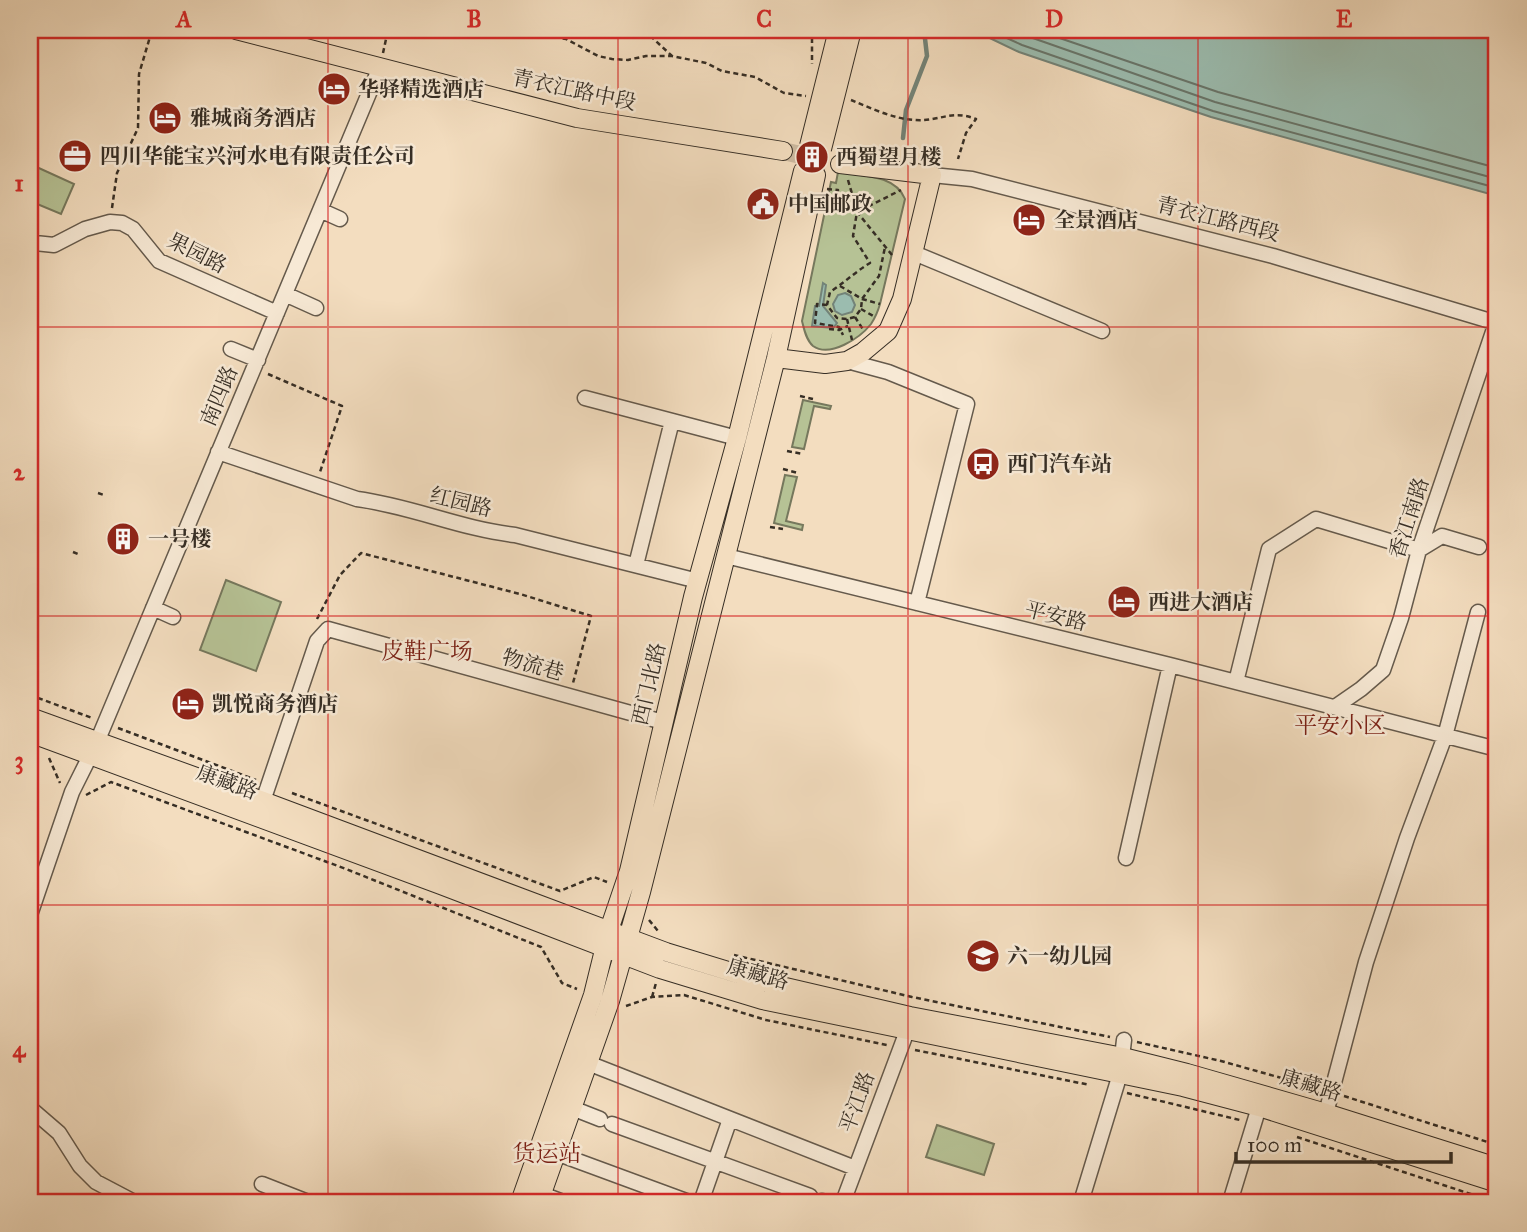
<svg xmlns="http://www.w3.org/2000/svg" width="1527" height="1232" viewBox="0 0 1527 1232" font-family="'IM FELL Great Primer','Noto Serif SC',serif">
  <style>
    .green { fill: #b6c295; stroke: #76785d; stroke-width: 2 }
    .water { fill: #9bbcaf; stroke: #738378; stroke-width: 2 }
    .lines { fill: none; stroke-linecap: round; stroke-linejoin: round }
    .shore { stroke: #68756a; stroke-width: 2 }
    .stream { stroke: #738378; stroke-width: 4.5 }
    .major-tunnel { stroke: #cdbaa0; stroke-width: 18; stroke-dasharray: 18 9; stroke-linecap: butt }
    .minor-casing { stroke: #655a4c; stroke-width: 17 }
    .major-casing { stroke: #362e25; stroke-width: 20 }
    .path { stroke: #362e25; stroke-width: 2.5; stroke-dasharray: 5 3.5; stroke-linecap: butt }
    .minor { stroke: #f7e9d5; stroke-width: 14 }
    .major { stroke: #f3ddbf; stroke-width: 18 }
    .major-bridge-casing { stroke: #362e25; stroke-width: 20; stroke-linecap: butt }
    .major-bridge { stroke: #f3ddbf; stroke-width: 18 }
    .grid { fill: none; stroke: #d62828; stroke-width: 2; stroke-opacity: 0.55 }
    .labels { text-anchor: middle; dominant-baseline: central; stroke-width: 5; stroke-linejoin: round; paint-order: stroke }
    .poi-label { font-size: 21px; font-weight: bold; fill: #362e25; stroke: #f7e9d5; text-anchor: start }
    .street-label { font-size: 21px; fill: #362e25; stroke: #f7e9d5 }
    .neighbourhood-label { font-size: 23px; fill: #7a1f14; stroke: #f7e9d5 }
    .neatline { fill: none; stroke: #d62828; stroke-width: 2.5 }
    .grid-label { font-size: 23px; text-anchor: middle; font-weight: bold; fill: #d62828 }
  </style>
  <rect width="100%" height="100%" fill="#f3ddbf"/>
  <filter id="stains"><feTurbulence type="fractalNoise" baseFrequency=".00286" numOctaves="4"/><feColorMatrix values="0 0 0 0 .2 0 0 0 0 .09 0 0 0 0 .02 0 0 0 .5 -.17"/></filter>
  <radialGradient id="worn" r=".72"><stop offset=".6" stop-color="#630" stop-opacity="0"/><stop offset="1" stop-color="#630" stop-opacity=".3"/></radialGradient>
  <path class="green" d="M 30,164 L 74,184 L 61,214 L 30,201 Z
    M 838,172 C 861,176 895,174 905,199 L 880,304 C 878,311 875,318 871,324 C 860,338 830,358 813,346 C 806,340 804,329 802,321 L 831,182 L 836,183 Z
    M 803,400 L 831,406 L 830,409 L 814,406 L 804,449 L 792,447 Z
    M 785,475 L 797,477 L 786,521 L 803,525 L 802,530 L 774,523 Z
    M 226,580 L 281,602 L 256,671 L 200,650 Z
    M 937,1125 L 994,1144 L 984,1175 L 926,1157 Z"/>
  <path class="water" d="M 973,30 L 1497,30 L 1497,196 L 1211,117 L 1019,52 Z
    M 823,283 L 826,285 L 823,306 L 837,323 L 833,328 L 812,326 L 815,306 L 819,306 Z
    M 845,293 L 851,296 L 855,305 L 852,312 L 842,315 L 835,311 L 833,304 L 838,295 Z"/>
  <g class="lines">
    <path class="shore" d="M 989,30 L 1022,45 L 1213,111 L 1497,188
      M 1010,30 L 1215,102 L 1497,179
      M 1036,30 L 1218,92 L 1497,168"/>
    <path class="stream" d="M 903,138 L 906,110 L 927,56 L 924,30
      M 1495,550 L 1497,542"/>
    <path class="major-tunnel" d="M 783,151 L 840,164"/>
    <defs>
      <path id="minor" d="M 932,175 L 972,179 L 1273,256 L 1497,323
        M 320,210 L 340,219
        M 30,238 L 35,243 L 54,245 L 85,229 L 110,222 L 122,223 L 133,229 L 159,261 L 277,313
        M 914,253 L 1102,331
        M 285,294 L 316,308
        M 231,349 L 258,360
        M 847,361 L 888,372 L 967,404 L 917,603
        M 585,398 L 737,438
        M 218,452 L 357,499 C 411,506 461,529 515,535 L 698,581
        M 726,556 L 1170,665 L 1497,749
        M 636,565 L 672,421
        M 153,608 L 173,617
        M 1236,682 L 1269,549 L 1316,519 L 1419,550 L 1442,536 L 1479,547
        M 1335,707 L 1361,689 L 1383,670 L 1401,618 L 1419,550 L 1496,323
        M 263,801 L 317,641 L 328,629 L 663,722
        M 1126,858 L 1170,665
        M 30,915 L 72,792 L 97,742 L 380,67
        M 588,1063 L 855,1168
        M 30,1108 L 59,1133 L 80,1166 L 96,1182 L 134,1202
        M 572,1108 L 600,1119
        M 1326,1113 L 1366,962 L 1407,838 L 1445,736 L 1478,612
        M 612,1124 L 810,1196
        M 556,1153 L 689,1202
        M 262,1184 L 308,1202
        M 542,1194 L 563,1202
        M 822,1201 L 826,1202
        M 701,1202 L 730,1119
        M 843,1202 L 907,1031 L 909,1020
        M 1081,1202 L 1120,1074 L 1124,1040
        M 1230,1202 L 1259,1107"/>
      <path id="major" d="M 236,30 L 577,118 L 783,151
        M 776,358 L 825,364 L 847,361 L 863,352 L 888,331 L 902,299 L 932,175 L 840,164
        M 30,717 L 263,801 L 666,952 L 764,982 L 910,1016 L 1123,1057 L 1187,1073 L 1326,1113 L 1497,1167
        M 30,733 L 441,885 L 660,969 L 762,1000 L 1183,1087 L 1259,1107 L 1497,1183
        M 520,1202 L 593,995 L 609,930 L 629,871 L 693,597 L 737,438 L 803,171
        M 539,1202 L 610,1001 L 641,892 L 776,358 L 816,175"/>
    </defs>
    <use href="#minor" class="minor-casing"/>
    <use href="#major" class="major-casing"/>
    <path class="path" d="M 470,30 L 487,33 L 526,32 L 566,39 L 598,56 L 612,59 L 628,60 L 646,56 L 672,56 L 706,63 L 722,71 L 755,77 L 784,93 L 806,96
      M 644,30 L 672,56
      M 809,30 L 812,38 L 812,64
      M 383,53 L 388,30
      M 851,100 C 871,108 893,119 915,120 C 939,122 951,109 976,119 L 966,133 L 958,159
      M 848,180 L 857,211
      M 827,189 L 838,190 L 836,200 L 843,209 L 857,212 L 853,236 L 870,263 C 855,272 844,283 830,292 L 827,305 L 837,318 L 847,319 L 855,317 L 861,309 L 862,299 L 879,276 L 885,247
      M 112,208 L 117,173 L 138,128 L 139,74 L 152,30
      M 892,255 L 857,212 L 901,190
      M 840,286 L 862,299 L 880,304
      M 827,305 L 817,304 L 815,323 L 839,327 L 843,335
      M 861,309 L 875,317
      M 855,317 L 864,331
      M 847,319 L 852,340
      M 829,329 L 839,330 L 848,326
      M 268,374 L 342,406 L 320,472
      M 800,396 L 813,399
      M 787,451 L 803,454
      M 783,469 L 798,473
      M 98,493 L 104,495
      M 770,527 L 783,529
      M 73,552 L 80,555
      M 317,619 L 340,575 L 361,553 L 520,594 L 591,616 L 573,683
      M 30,695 L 92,718
      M 118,728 L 256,780
      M 49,758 L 60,783
      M 292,793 L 560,891 L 594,877 L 607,882
      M 86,795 L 111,782 L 346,869 L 541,947 L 562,983 L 577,989
      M 649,920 L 658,931
      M 734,955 L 912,997 L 1110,1037
      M 652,997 L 656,983
      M 626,1006 L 652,997 L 684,995 L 766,1020 L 887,1045
      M 1137,1042 L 1221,1061 L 1317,1088
      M 915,1050 L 1090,1085
      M 1127,1093 L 1240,1120
      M 1344,1096 L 1497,1145
      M 1297,1137 L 1495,1202"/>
    <use href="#minor" class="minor"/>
    <use href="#major" class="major"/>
    <defs>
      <path id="major-bridge" d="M 809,146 L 838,30
        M 822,149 L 852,30"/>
    </defs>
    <use href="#major-bridge" class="major-bridge-casing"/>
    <use href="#major-bridge" class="major-bridge"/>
  </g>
  <path class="grid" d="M 328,30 L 328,1202M 618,30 L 618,1202M 908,30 L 908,1202M 1198,30 L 1198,1202M 30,327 L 1497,327M 30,616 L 1497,616M 30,905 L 1497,905"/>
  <defs>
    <symbol id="hotel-disc" viewBox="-11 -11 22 22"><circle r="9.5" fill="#8f2418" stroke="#f7e9d5"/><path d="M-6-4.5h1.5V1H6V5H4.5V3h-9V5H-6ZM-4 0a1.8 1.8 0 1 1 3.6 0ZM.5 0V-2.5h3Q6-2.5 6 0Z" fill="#fff"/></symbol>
    <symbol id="office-disc" viewBox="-11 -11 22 22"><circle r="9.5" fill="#8f2418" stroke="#f7e9d5"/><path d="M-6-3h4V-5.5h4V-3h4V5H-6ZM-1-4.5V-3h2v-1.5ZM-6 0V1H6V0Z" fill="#fff"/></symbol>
    <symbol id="building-disc" viewBox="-11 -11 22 22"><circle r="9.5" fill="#8f2418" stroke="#f7e9d5"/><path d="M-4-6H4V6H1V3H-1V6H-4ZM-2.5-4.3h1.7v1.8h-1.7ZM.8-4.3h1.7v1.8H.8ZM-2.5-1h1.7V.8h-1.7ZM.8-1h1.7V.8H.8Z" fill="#fff"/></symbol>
    <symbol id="civic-disc" viewBox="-11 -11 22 22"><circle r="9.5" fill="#8f2418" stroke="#f7e9d5"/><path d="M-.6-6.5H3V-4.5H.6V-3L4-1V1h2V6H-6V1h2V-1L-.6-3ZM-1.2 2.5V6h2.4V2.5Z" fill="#fff"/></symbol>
    <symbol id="bus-disc" viewBox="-11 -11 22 22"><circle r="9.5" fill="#8f2418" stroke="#f7e9d5"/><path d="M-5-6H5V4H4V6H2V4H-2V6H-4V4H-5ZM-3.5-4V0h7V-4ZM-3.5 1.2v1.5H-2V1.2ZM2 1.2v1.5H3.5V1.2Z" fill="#fff"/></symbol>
    <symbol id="school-disc" viewBox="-11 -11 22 22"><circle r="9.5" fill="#8f2418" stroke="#f7e9d5"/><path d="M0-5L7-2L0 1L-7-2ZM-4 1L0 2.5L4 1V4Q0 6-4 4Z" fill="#fff"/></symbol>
  </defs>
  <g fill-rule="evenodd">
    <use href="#hotel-disc" x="315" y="70" width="38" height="38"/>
    <use href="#hotel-disc" x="146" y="99" width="38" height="38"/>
    <use href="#office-disc" x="56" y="137" width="38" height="38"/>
    <use href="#building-disc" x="793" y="138" width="38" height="38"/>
    <use href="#civic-disc" x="744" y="185" width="38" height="38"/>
    <use href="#hotel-disc" x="1010" y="201" width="38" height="38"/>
    <use href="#bus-disc" x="964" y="445" width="38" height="38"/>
    <use href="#building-disc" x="104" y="520" width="38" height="38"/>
    <use href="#hotel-disc" x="1105" y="583" width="38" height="38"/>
    <use href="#hotel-disc" x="169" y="685" width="38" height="38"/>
    <use href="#school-disc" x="964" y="937" width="38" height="38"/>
  </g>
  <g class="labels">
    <g class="poi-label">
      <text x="358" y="89">华驿精选酒店</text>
      <text x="190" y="118">雅城商务酒店</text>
      <text x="100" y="156">四川华能宝兴河水电有限责任公司</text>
      <text x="836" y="157">西蜀望月楼</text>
      <text x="788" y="204">中国邮政</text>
      <text x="1054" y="220">全景酒店</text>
      <text x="1007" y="464">西门汽车站</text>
      <text x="148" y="539">一号楼</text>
      <text x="1148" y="602">西进大酒店</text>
      <text x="212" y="704">凯悦商务酒店</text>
      <text x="1007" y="956">六一幼儿园</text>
    </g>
    <g class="street-label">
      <text transform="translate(574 90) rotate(12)">青衣江路中段</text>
      <text transform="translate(1218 219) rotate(14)">青衣江路西段</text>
      <text transform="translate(197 253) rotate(27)">果园路</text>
      <text transform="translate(219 396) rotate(-67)">南四路</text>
      <text transform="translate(461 502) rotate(14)">红园路</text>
      <text transform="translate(1409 518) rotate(-72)">香江南路</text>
      <text transform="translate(1056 616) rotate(14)">平安路</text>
      <text transform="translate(533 665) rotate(16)">物流巷</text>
      <text transform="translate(649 684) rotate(-77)">西门北路</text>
      <text transform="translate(227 782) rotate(20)">康藏路</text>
      <text transform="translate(758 974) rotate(16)">康藏路</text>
      <text transform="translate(1311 1085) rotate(17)">康藏路</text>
      <text transform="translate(857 1102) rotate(-70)">平江路</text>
    </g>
    <g class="neighbourhood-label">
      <text x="427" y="651">皮鞋广场</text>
      <text x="1340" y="725">平安小区</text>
      <text x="547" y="1153">货运站</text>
    </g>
  </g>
  <rect width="1527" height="1232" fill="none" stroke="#f3ddbf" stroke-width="77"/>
  <path d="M1236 1152v10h215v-10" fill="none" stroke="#362e25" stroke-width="3.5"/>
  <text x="1247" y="1152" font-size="21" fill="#362e25" stroke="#f7e9d5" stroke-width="5" paint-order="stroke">100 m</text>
  <rect x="38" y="38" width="1450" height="1156" class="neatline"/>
  <g class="grid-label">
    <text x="184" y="27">A</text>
    <text x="474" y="27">B</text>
    <text x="764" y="27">C</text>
    <text x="1054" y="27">D</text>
    <text x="1344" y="27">E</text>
    <text x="19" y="191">1</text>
    <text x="19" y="480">2</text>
    <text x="19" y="768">3</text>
    <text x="19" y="1057">4</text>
  </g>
  <rect width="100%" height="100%" filter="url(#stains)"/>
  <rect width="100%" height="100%" fill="url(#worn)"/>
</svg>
